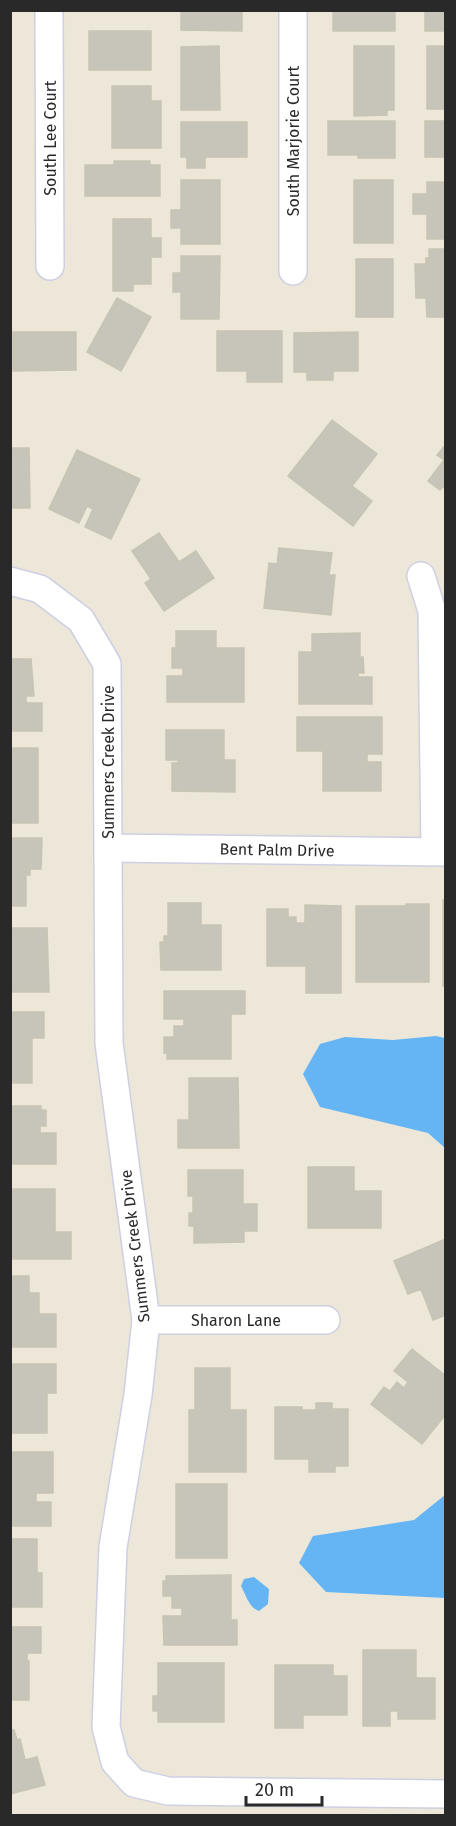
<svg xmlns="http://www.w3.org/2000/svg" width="456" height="1826" viewBox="0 0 456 1826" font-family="'Fira Sans',sans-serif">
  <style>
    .water { fill: #65b5f5 }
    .building { fill: #c7c4b9; stroke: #c7c4b3; stroke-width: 1.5 }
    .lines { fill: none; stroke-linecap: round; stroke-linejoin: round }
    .minor-casing { stroke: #cecfe3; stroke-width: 30 }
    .minor { stroke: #fff; stroke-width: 27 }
    .labels { text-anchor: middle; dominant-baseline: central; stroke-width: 6; stroke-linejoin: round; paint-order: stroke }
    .street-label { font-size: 16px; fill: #292929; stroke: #fff }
  </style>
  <rect width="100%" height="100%" fill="#ece7d9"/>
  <path class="water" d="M 436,1036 L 445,1038 L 445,1148 L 428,1133 L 320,1107 L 303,1074 L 320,1044 L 345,1037 L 393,1040 Z
    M 445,1495 L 445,1598 L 326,1592 L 299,1563 L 313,1536 L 414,1520 Z
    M 254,1577 L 269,1589 L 268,1604 L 259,1611 C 249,1608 246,1595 241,1586 L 244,1579 Z"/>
  <path class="building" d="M 181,10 L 242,10 L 242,31 L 181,30 Z
    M 333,10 L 395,10 L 395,31 L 333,31 Z
    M 425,10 L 446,10 L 446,31 L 425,31 Z
    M 89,31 L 151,31 L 151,70 L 89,70 Z
    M 219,46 L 220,110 L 181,110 L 181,47 Z
    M 354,46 L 394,46 L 394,110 L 387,110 L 387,115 L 354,116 Z
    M 427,46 L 446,46 L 446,109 L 427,109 Z
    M 112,86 L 151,86 L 151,101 L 161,101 L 161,148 L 112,148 Z
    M 328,121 L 395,121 L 395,158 L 358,158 L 358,155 L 328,155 Z
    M 425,121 L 446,121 L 446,157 L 425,157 Z
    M 181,122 L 247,122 L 247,157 L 205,157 L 205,168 L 187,168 L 187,157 L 181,157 Z
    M 114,161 L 150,161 L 150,165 L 160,165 L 160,196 L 85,196 L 85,165 L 114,165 Z
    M 181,180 L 220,180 L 220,244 L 181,244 L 181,228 L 171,228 L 171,210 L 181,210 Z
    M 354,180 L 393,180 L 393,243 L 354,243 Z
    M 427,182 L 446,182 L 446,239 L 427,239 L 427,214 L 413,214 L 413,194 L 427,194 Z
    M 113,219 L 151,219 L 151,238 L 161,238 L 161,257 L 151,257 L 151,284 L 133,284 L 133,291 L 113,291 Z
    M 429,249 L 446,249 L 446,317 L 427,317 L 426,298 L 416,298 L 415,264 L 426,264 L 426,258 L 429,258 Z
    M 181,256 L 220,256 L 219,319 L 181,319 L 181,292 L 173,292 L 173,273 L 181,273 Z
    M 356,259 L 393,259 L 393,317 L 356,317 Z
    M 117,298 L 151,317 L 121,371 L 87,352 Z
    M 217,331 L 282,331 L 282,382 L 247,382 L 247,371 L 217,371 Z
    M 13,332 L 76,332 L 76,370 L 13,371 Z
    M 358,332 L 358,371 L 333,371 L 333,380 L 307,380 L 307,372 L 294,372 L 294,333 Z
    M 332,420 L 377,454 L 352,486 L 372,501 L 353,526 L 288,476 Z
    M 446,444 L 446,489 L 443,487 L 440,490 L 428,481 L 444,460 L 437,455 Z
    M 10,448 L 29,448 L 30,508 L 10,508 Z
    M 77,450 L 140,479 L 111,539 L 85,527 L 93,509 L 87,506 L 79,523 L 49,509 Z
    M 159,533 L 179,562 L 196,551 L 214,578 L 164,611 L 145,583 L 151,579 L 132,551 Z
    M 279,548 L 332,553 L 329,575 L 335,575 L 331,615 L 264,608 L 269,563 L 277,564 Z
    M 176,631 L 216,631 L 216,648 L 244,648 L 244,702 L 167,702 L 167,676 L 183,676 L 183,668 L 172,668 L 172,648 L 176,648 Z
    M 360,633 L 360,657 L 363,657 L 364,673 L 358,673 L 358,677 L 372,677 L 372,704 L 299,704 L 299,652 L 312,652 L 312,634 Z
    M 10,659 L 31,659 L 34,696 L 26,696 L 26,703 L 42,703 L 42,731 L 10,731 Z
    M 297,717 L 382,717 L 382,754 L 367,754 L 367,762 L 381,762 L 381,791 L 323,791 L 323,751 L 297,751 Z
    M 166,730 L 224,730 L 224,760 L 235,760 L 235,792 L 172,791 L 172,763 L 178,763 L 178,760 L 166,760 Z
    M 10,748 L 38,748 L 38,823 L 10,823 Z
    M 10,838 L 42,838 L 41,869 L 30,869 L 30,875 L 26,875 L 26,906 L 10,906 Z
    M 443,900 L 446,900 L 446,986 L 443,986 Z
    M 168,903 L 201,903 L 201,925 L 221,925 L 221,970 L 161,970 L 160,942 L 164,942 L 164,936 L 168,936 Z
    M 406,904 L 429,904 L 429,982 L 356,982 L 356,906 L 406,906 Z
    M 305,905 L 341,906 L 341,993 L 306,993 L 306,966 L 267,966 L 267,909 L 288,909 L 288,917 L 296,917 L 296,923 L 305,923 Z
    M 10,928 L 47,928 L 49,992 L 10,992 Z
    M 164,991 L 245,991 L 245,1014 L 231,1014 L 231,1059 L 167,1059 L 167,1053 L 164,1053 L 164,1037 L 174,1037 L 174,1026 L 184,1026 L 184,1019 L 164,1019 Z
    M 10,1012 L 44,1012 L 44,1038 L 32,1038 L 32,1083 L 10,1083 Z
    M 189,1078 L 238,1078 L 239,1148 L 178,1148 L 178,1120 L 189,1120 Z
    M 10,1106 L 41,1106 L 41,1110 L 46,1110 L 46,1126 L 40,1126 L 40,1133 L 56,1133 L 56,1164 L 10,1164 Z
    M 308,1167 L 354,1167 L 354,1191 L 381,1191 L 381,1228 L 308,1228 Z
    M 188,1170 L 243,1170 L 243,1204 L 257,1204 L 257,1231 L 244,1231 L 244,1242 L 194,1243 L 194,1226 L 189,1226 L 189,1213 L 193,1213 L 193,1196 L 188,1196 Z
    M 10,1189 L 55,1189 L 55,1232 L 71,1232 L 71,1259 L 10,1259 Z
    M 446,1239 L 446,1315 L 433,1320 L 421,1289 L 408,1294 L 394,1261 Z
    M 10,1276 L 29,1276 L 29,1293 L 39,1293 L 39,1314 L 56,1314 L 56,1347 L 10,1347 Z
    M 412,1349 L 446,1376 L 446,1414 L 422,1444 L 371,1404 L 384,1387 L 390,1391 L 397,1382 L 404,1388 L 408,1382 L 394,1371 Z
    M 10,1364 L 56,1364 L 56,1393 L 47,1393 L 47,1433 L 10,1433 Z
    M 195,1368 L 230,1368 L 230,1410 L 246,1410 L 246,1472 L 189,1472 L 189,1410 L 195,1410 Z
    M 316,1403 L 332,1403 L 332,1409 L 348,1409 L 348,1466 L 335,1466 L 335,1472 L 309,1472 L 309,1459 L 275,1459 L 275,1407 L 302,1407 L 302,1410 L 316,1410 Z
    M 10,1452 L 53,1452 L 53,1493 L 36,1493 L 36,1502 L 51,1502 L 51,1526 L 10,1526 Z
    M 176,1484 L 227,1484 L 227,1558 L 176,1558 Z
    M 10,1539 L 37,1539 L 37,1573 L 42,1573 L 42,1607 L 10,1607 Z
    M 231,1575 L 231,1620 L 237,1620 L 237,1645 L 164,1645 L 163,1616 L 182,1616 L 182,1608 L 172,1608 L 172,1596 L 163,1596 L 163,1581 L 166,1581 L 166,1576 Z
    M 10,1627 L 41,1627 L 41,1653 L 27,1653 L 27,1661 L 29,1661 L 29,1700 L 10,1700 Z
    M 363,1650 L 416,1650 L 416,1678 L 435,1678 L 435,1719 L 398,1719 L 398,1711 L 390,1711 L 390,1726 L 363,1726 Z
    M 158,1663 L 224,1663 L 224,1722 L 158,1722 L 158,1711 L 153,1711 L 153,1696 L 158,1696 Z
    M 275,1665 L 333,1665 L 333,1676 L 347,1676 L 347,1715 L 303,1715 L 303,1728 L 275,1728 Z
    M 10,1725 L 12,1730 L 14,1730 L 17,1740 L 20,1739 L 25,1760 L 37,1757 L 45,1785 L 10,1794 Z"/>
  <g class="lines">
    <defs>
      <path id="minor" d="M 49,10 L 50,266
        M 293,10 L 293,271
        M 421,576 L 432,611 L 435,851
        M 10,581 L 40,589 L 81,620 L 107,664 L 109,1043 L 146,1320 L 138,1395 L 113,1547 L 106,1727 L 115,1762 L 134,1783 L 168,1791 L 446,1794
        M 108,848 L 446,852
        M 146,1320 L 326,1320"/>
    </defs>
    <use href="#minor" class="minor-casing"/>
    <use href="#minor" class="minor"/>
  </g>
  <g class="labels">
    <g class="street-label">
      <text transform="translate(50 138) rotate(-90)">South Lee Court</text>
      <text transform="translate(293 141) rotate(-90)">South Marjorie Court</text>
      <text transform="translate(108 762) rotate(-90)">Summers Creek Drive</text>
      <text transform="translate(277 850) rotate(1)">Bent Palm Drive</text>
      <text transform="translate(135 1246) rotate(-97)">Summers Creek Drive</text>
      <text x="236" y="1320">Sharon Lane</text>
    </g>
  </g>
  <rect width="456" height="1826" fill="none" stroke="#292929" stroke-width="24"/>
  <path d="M246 1796v9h76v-9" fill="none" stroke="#292929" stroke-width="3"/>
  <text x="255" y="1796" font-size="18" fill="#292929" stroke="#ffffff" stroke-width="4.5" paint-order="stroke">20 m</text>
</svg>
